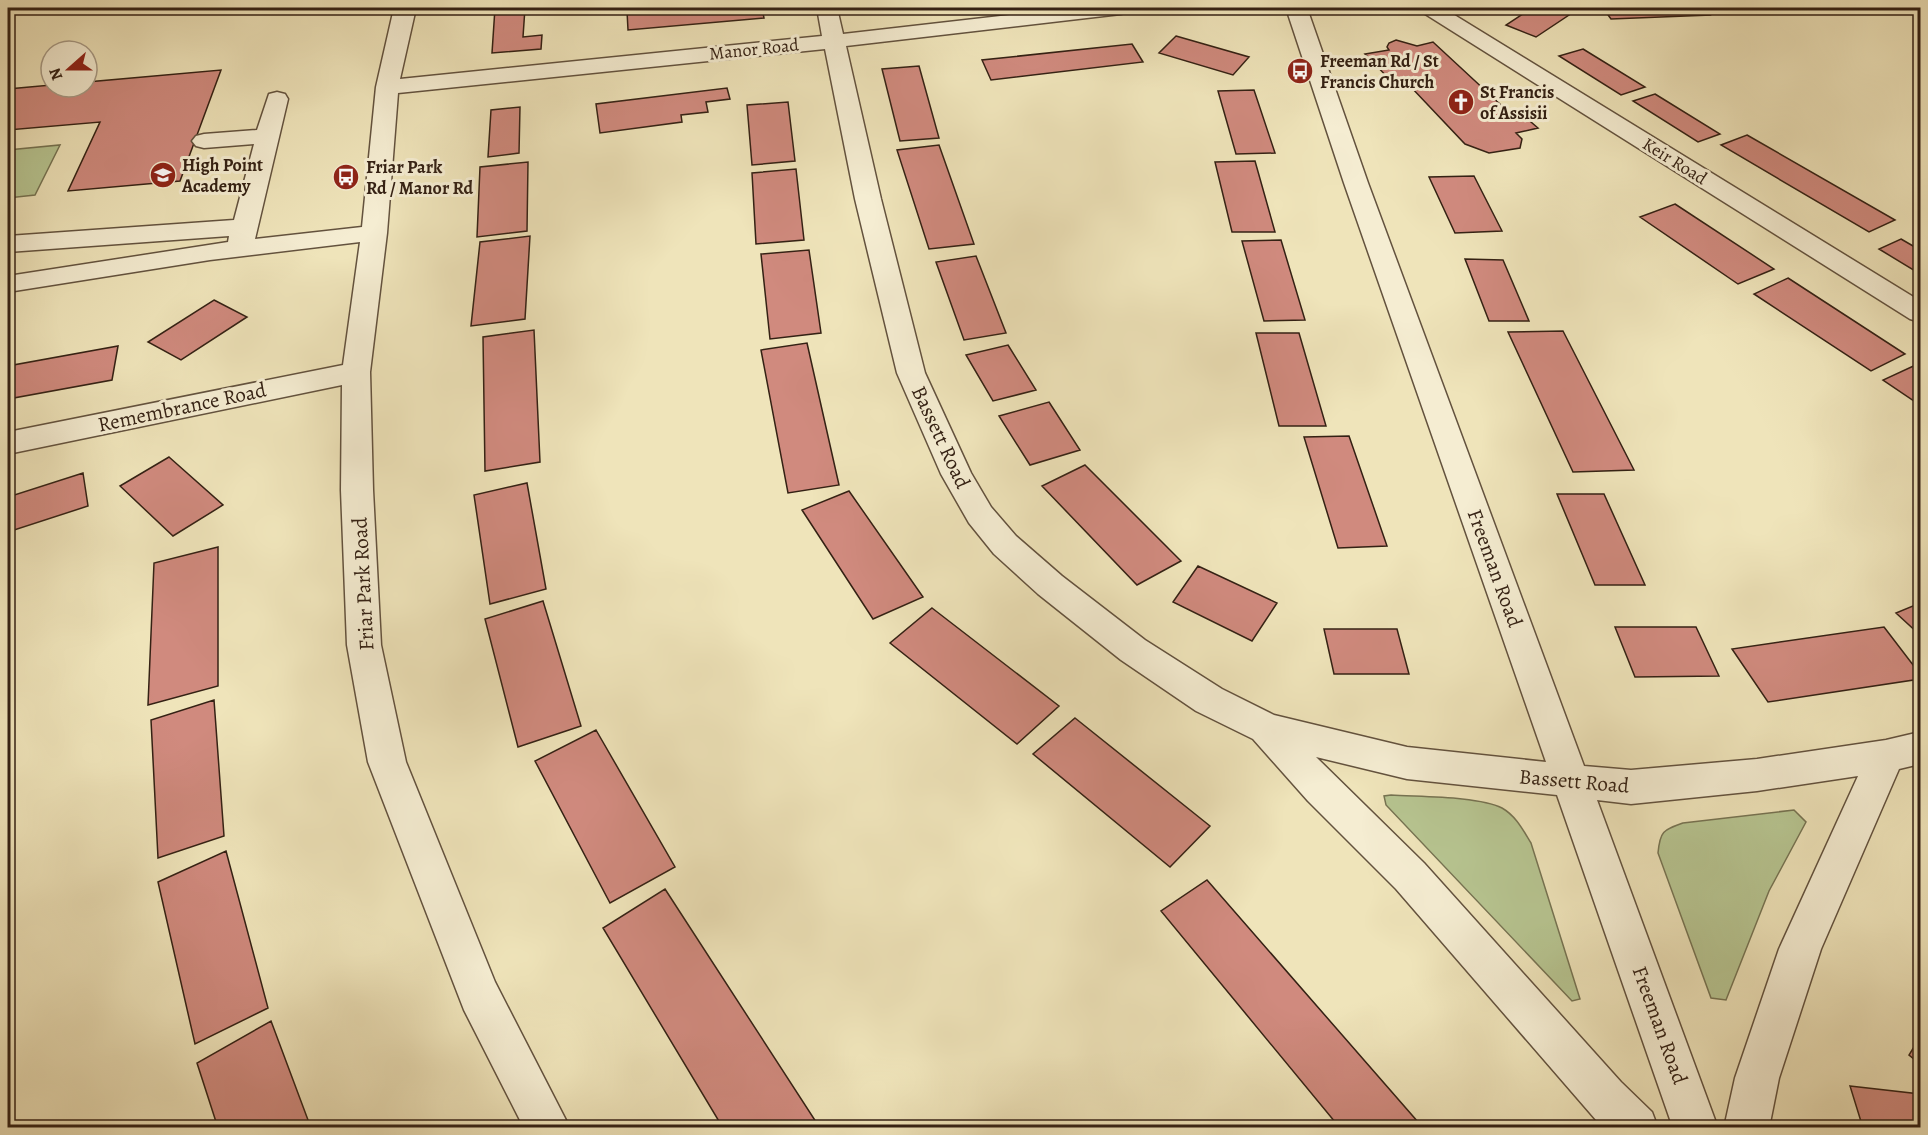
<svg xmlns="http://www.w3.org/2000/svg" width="1928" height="1135" viewBox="0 0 1928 1135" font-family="Alegreya,serif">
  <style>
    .green { fill: #b7c591; stroke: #767352; stroke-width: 1.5 }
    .building { fill: #d08a7e; stroke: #342114; stroke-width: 1.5 }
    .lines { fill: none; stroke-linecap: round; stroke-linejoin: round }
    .minor-casing { stroke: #63523e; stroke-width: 3 }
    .minor { fill: #f5edd2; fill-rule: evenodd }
    .labels { text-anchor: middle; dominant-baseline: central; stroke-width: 6; stroke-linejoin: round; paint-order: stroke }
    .far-street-label { font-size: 18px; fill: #342114; stroke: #f5edd2 }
    .far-poi-label { font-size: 18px; font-weight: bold; fill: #342114; stroke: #f5edd2; text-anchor: start }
    .street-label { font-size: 21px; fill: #342114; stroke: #f5edd2 }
  </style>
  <rect width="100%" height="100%" fill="#efe4ba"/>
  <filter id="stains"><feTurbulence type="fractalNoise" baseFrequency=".00333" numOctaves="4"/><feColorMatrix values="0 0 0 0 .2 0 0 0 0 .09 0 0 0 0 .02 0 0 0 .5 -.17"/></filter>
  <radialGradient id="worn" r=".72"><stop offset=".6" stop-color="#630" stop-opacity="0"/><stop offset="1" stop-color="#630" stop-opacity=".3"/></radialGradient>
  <path class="green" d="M 60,145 L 35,195 L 8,198 L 8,150 Z
    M 1391,795 C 1419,797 1478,796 1502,808 C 1516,816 1523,830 1531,843 L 1580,999 L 1572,1001 L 1386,805 L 1384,796 Z
    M 1794,810 L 1806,822 L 1769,891 L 1726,1000 L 1711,998 L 1658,853 C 1660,831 1663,830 1683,823 Z"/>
  <path class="building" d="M 495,8 L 525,8 L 523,37 L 542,35 L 541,49 L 492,53 Z
    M 666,8 L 762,8 L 764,18 L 628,30 L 627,11 Z
    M 1532,8 L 1565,8 L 1575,11 L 1536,37 L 1506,25 Z
    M 1603,8 L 1703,8 L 1710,15 L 1611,19 Z
    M 1719,8 L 1855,8 L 1724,13 Z
    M 1176,36 L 1249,57 L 1233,75 L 1159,53 Z
    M 1396,40 L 1417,46 L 1433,42 L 1515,118 L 1524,116 L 1538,128 L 1516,133 L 1522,139 L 1520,148 L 1489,153 L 1465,144 L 1410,86 L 1398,88 L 1365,54 L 1389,50 L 1387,47 L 1389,43 Z
    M 1132,44 L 1143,62 L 991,80 L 982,60 Z
    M 1583,49 L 1645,87 L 1621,95 L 1559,56 Z
    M 919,66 L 939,138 L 900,141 L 882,69 Z
    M 221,70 L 180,181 L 68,191 L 100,122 L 8,130 L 8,89 L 51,85 L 51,87 L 87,87 L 87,82 Z
    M 727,88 L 730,99 L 706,102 L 708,112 L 681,115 L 682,122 L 600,133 L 596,104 Z
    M 1254,90 L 1275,153 L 1236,154 L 1218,91 Z
    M 1655,94 L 1720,134 L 1698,142 L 1633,101 Z
    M 788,102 L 795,161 L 752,165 L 747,105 Z
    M 520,107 L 519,153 L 488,157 L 491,110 Z
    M 1747,135 L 1895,220 L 1869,232 L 1721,145 Z
    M 939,145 L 974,244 L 929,249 L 897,150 Z
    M 1255,161 L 1275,232 L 1232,232 L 1215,162 Z
    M 528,162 L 527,231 L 477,237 L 480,167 Z
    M 796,169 L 804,240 L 756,244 L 752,173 Z
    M 1474,176 L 1502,231 L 1455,233 L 1429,177 Z
    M 1675,204 L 1774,269 L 1738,284 L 1640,217 Z
    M 530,236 L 525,319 L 471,326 L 480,242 Z
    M 1901,239 L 1920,250 L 1920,274 L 1879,249 Z
    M 1281,240 L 1305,320 L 1264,321 L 1242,241 Z
    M 809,250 L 821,333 L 770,339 L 761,254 Z
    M 976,256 L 1006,333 L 964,340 L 936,262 Z
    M 1465,259 L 1503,260 L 1529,321 L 1489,321 Z
    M 1788,278 L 1905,354 L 1871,371 L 1754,294 Z
    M 214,300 L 247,317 L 181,360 L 148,342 Z
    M 534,330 L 540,462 L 485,471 L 483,337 Z
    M 1563,331 L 1634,470 L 1573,472 L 1508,332 Z
    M 1256,333 L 1299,333 L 1326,426 L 1279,426 Z
    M 807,343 L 839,485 L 788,493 L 761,350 Z
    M 1008,345 L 1036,390 L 993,401 L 966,355 Z
    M 118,346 L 112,380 L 8,399 L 8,366 Z
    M 1920,363 L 1920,405 L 1883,380 Z
    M 1049,402 L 1080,450 L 1030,465 L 999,416 Z
    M 1349,436 L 1387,546 L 1338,548 L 1304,437 Z
    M 169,457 L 223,505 L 173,536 L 120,486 Z
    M 1085,465 L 1181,561 L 1137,585 L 1042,486 Z
    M 83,473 L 88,506 L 8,532 L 8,497 Z
    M 527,483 L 546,589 L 490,604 L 474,495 Z
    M 849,491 L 923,597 L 873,619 L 802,510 Z
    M 1557,494 L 1604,494 L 1645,585 L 1595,585 Z
    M 218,547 L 218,686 L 148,705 L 154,563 Z
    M 1198,566 L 1277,603 L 1252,641 L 1173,602 Z
    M 543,601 L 581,726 L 518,747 L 485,619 Z
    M 1920,603 L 1920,635 L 1896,613 Z
    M 932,608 L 1059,706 L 1017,744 L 890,643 Z
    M 1615,627 L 1696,627 L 1719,676 L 1635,677 Z
    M 1884,627 L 1920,674 L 1920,679 L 1768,702 L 1732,649 Z
    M 1324,629 L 1397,629 L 1409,674 L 1334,674 Z
    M 214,700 L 224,836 L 158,858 L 151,720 Z
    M 1075,718 L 1210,826 L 1170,867 L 1033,754 Z
    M 596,730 L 675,867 L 610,903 L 535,761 Z
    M 226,851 L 268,1008 L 195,1044 L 158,882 Z
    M 1207,880 L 1418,1122 L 1411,1128 L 1340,1128 L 1161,911 Z
    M 665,889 L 820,1128 L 723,1128 L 603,928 Z
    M 271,1021 L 311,1128 L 218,1128 L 197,1063 Z
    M 1920,1037 L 1920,1064 L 1909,1055 Z
    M 1850,1086 L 1920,1094 L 1920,1128 L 1863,1128 Z"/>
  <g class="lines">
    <defs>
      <path id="minor" d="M 394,8 L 416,8 L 400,79 L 822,36 L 817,8 L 837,8 L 843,34 L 1070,8 L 1131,8 L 1128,12 L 1121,14 L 846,46 L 881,199 L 925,373 L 971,473 L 991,507 L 1016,536 L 1062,576 L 1145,640 L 1222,689 L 1274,715 L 1407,747 L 1546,762 L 1344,183 L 1286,8 L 1307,8 L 1368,183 L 1584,766 L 1631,770 L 1757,759 L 1886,740 L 1920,732 L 1920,764 L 1899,769 L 1821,949 L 1779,1078 L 1769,1128 L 1724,1128 L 1735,1078 L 1779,949 L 1858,776 L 1757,791 L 1631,804 L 1597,800 L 1718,1128 L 1673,1128 L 1557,795 L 1407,779 L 1316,757 L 1424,863 L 1621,1082 L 1652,1112 L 1658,1128 L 1603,1128 L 1396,889 L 1308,801 L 1253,739 L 1196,711 L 1121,660 L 1038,594 L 994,554 L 969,523 L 941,474 L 897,373 L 855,199 L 825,49 L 398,93 L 387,233 L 370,372 L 373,490 L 381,645 L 406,762 L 495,982 L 570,1128 L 524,1128 L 464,1010 L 368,762 L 347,645 L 341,490 L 342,385 L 8,454 L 8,432 L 343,365 L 360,242 L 210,260 L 8,292 L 8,276 L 228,242 L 229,236 L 8,252 L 8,236 L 234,220 L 254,144 L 204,148 L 196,146 L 192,141 L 196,136 L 204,134 L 257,130 L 269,94 L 277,92 L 285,94 L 288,99 L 255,239 L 362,227 L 376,87 Z
        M 1418,8 L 1443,8 L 1920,301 L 1920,322 L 1910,319 L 1422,12 Z"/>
    </defs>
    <use href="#minor" class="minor-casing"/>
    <use href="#minor" class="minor"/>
  </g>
  <defs>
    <symbol id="bus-disc" viewBox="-11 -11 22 22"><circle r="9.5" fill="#8f2418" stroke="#f5edd2"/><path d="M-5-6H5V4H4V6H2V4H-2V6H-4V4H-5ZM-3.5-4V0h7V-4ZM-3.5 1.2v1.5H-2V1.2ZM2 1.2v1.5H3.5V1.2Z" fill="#fff"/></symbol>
    <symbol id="church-disc" viewBox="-11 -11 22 22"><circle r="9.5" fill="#8f2418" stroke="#f5edd2"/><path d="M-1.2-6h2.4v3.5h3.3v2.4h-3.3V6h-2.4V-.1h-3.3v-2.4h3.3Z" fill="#fff"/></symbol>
    <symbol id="school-disc" viewBox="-11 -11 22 22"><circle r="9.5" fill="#8f2418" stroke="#f5edd2"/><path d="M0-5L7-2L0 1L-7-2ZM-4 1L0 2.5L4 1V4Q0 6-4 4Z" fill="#fff"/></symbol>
  </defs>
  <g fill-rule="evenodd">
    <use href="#bus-disc" x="1285" y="56" width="30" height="30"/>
    <use href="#church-disc" x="1446" y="87" width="30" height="30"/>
    <use href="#school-disc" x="148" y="160" width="30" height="30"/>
    <use href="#bus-disc" x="331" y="162" width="30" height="30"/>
  </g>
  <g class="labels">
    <g class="far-street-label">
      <text transform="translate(754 49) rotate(-6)">Manor Road</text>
      <text transform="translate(1675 161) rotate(32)">Keir Road</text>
    </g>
    <g class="far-poi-label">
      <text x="1320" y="61">Freeman Rd / St<tspan x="1320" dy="21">Francis Church</tspan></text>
      <text x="1480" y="92">St Francis<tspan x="1480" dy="21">of Assisii</tspan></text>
      <text x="182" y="165">High Point<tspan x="182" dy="21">Academy</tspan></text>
      <text x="366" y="167">Friar Park<tspan x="366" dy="21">Rd / Manor Rd</tspan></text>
    </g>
    <g class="street-label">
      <text transform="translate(182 407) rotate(-12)">Remembrance Road</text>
      <text transform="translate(941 437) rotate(65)">Bassett Road</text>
      <text transform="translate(1495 568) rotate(70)">Freeman Road</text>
      <text transform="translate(363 584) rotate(-93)">Friar Park Road</text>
      <text transform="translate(1574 781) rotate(5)">Bassett Road</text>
      <text transform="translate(1660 1025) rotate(70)">Freeman Road</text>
    </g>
  </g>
  <rect width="1928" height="1135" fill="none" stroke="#efe4ba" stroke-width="30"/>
  <rect x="9" y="9" width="1910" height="1117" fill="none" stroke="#342114" stroke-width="3"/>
  <rect x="15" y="15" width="1898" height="1105" fill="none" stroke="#342114" stroke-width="1.5"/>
  <g transform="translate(69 69) rotate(249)"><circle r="28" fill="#f5edd2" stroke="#a89b86" stroke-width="1.5"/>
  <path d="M0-4.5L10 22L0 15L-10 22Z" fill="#8f2418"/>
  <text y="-9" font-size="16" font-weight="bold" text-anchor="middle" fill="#342114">N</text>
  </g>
  <rect width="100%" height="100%" filter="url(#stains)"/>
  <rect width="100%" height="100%" fill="url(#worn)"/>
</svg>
